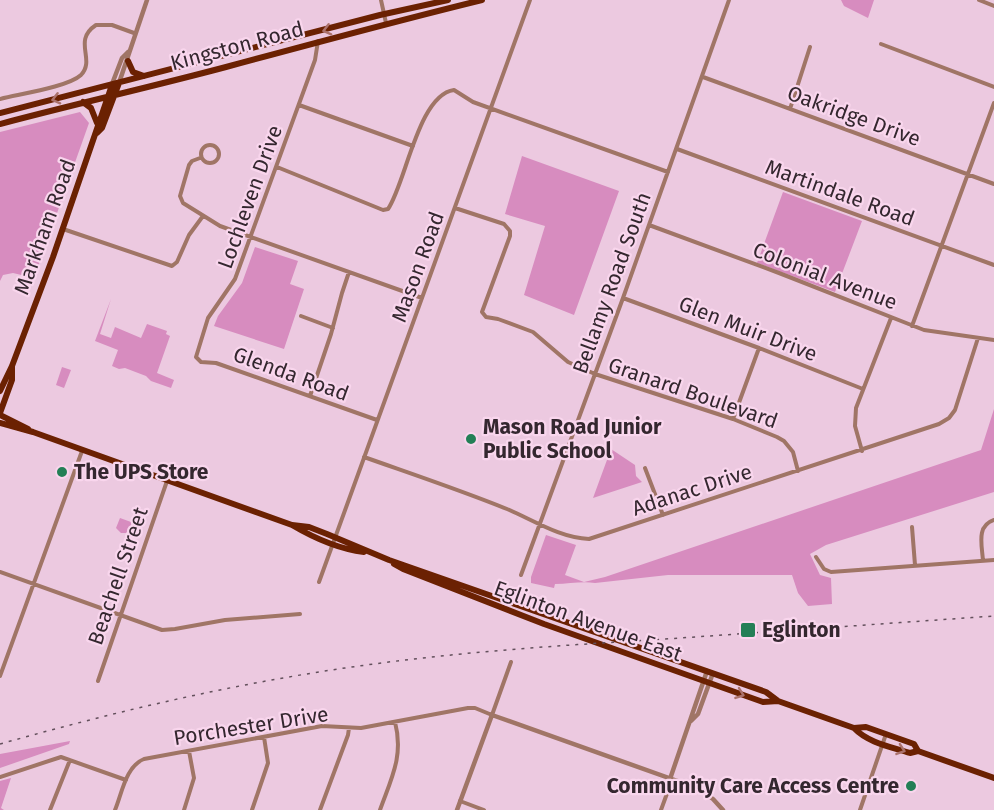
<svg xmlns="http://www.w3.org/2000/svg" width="994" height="810" viewBox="0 0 994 810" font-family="'Fira Sans',sans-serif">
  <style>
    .green { fill: #d78cbf }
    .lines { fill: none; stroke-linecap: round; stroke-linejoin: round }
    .minor { stroke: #a07566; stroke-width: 4 }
    .tertiary { stroke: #a07566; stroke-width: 4.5 }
    .primary { stroke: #6b2102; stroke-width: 6 }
    .rail { stroke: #63505c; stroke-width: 1.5; stroke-dasharray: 3 6; stroke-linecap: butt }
    .oneway { stroke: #ab726c }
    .poi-dot { fill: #237f56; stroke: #f9d6ed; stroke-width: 2 }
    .labels { text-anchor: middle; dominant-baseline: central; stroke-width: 4.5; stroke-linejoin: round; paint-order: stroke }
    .street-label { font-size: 21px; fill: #34272f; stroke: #f9d6ed }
    .poi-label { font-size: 21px; font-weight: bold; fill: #34272f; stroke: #f9d6ed; text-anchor: start }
  </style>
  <rect width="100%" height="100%" fill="#ecc9e0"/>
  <path class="green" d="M 841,0 L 874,0 L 868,18 L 844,6 Z
    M 80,112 L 89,123 L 34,278 L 13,273 L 3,275 L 0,281 L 0,132 Z
    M 522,156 L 619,191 L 574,315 L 524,295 L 545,226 L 505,214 Z
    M 783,192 L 862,221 L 835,292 L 757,263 Z
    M 255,247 L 298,261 L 290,284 L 304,289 L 284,349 L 214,326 L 218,316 L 242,283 Z
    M 111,299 L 100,334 L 111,338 L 115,327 L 141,338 L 147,324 L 167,331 L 166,334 L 170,336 L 157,373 L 174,380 L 171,388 L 151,381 L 146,376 L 125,368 L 119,369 L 112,366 L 118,350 L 95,341 Z
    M 62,367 L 71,370 L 64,388 L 56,385 Z
    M 994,409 L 994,492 L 826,545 L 810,554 L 820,575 L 831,578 L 832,604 L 808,606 L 798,593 L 792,575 L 668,575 L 595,583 C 582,581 569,584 555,584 L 554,588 L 531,583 L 531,577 L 546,535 L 576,545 L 565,575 L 584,582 L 605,577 L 981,450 Z
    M 611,449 L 635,465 L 636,476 L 642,482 L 593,498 Z
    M 120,518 L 131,522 L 131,527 L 126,533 L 121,533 L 116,528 Z
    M 70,741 L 69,744 L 0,768 L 0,754 Z
    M 11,778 L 1,808 L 4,810 L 0,810 L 0,781 Z"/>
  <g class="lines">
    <path class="minor" d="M 381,0 L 386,23
      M 979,0 L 994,6
      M 318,41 L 315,60 L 235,279 L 208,318 L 196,357 L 201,362 L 216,363 L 377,420
      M 881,44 L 994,87
      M 703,77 L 994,184
      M 0,99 C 19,94 68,87 81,75 C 96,59 72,41 96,25 L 112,25 L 134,33
      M 299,105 L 413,146
      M 790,109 L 810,47
      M201 154a9 9 0 1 1 18 0a9 9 0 1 1-18 0Z
      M 677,149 L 994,265
      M 200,158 L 192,161 L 189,165 L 180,196 L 183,203 L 220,226 L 422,298
      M 277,167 L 383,210 L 388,209 C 406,183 418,95 454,90 L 473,102 L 668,172
      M 455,208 L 504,224 L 510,231 L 510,236 L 482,312 L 486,317 L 498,319 L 533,332 L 568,362 L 595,374 L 733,419 L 777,437 L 784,441 L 793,452 L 798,471
      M 649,225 L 779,273 L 924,330 L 994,340
      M 63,229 L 172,266 L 177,262 L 189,235 L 203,216
      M 623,298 L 759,348 L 863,389
      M 301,316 L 333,328
      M 912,326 L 994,103
      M 310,396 L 331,334 L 342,293 L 349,272
      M 733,419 L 759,348
      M 862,451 L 855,426 L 856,408 L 891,318
      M 364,457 C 412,474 460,490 507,509 C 533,520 560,538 589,539 L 939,424 L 949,418 L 955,410 L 978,338
      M 645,468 L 663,515
      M 912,527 L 915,565
      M 816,557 L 824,569 L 831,572 L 994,560
      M 983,561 C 982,545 976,526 994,520
      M 0,572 L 162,630 L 175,629 L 225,620 L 300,614
      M 521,575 L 623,298 L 729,0
      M 319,582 L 530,0
      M 0,676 L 82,451
      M 98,681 L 167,481
      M 0,777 L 61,757 L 126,780
      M 460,801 L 484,810
      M 50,810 L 70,760
      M 115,810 C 122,793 126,766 144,759 L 322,726 L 361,728 L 468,708 L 475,708 L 492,715 L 511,662
      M 184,810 L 194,778 L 189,751
      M 252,810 L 268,763 L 264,737
      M 320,810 L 348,735 L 349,728
      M 380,810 C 391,779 404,756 395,722
      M 661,810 L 669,788 L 670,779
      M 860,810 L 886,734"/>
    <path class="tertiary" d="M 119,83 L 147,0
      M 112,84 L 122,58 L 128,52
      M 691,721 L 698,714 L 713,673
      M 670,779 L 707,671
      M 457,810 L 492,715 L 697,788 L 713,799 L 723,810"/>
    <path class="primary" d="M 128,61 L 133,72 L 144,76
      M 83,102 L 91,108 L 97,123
      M 0,113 L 380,15 L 448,0
      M 0,124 C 75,104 151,87 226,67 C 311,44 396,21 482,0
      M 97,133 L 102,128 L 119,83
      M 0,391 L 12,366 L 53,257 L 112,85
      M 0,413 L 12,380 L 12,366
      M 0,415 L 28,429
      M 0,423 L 33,432 L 292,525 C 314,538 338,549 364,552
      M 292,525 L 309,527 L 327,534 L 389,560 L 766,692 L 778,701 L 854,728 C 868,743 892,747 910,753 L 918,751
      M 394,564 L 403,569 L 544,624 L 763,702 L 778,701
      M 854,728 L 866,727 L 914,744 L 918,751 L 994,778"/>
    <path class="rail" d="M 0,744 C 114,712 228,685 345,668 C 447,653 549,646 651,640 C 766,632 880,624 994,616"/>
  </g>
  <defs><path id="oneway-chevron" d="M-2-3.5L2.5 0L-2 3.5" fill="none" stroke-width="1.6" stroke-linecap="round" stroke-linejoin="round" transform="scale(1.5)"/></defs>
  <g class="oneway">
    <use href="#oneway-chevron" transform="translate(327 30) rotate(166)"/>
    <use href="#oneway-chevron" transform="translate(56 99) rotate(166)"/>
    <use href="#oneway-chevron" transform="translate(740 694) rotate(20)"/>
    <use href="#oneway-chevron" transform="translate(901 750) rotate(19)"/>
  </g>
  <g class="poi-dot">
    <circle cx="471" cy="439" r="6"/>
    <circle cx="62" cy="472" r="6"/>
    <rect x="740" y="622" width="16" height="16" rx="3"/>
    <circle cx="911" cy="786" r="6"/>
  </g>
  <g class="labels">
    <g class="street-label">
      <text transform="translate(237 46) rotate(-15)">Kingston Road</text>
      <text transform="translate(854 116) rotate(20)">Oakridge Drive</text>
      <text transform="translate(840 193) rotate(20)">Martindale Road</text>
      <text transform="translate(250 197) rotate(-70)">Lochleven Drive</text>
      <text transform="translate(45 227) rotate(-70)">Markham Road</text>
      <text transform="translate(418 267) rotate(-70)">Mason Road</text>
      <text transform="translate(825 276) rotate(21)">Colonial Avenue</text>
      <text transform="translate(612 283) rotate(-70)">Bellamy Road South</text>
      <text transform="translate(748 329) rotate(21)">Glen Muir Drive</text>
      <text transform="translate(291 374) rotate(20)">Glenda Road</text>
      <text transform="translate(693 393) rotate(19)">Granard Boulevard</text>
      <text transform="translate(692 490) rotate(-18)">Adanac Drive</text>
      <text transform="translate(118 576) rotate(-71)">Beachell Street</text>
      <text transform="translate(588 621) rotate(20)">Eglinton Avenue East</text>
      <text transform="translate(251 726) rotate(-9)">Porchester Drive</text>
    </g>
    <g class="poi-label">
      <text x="483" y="427">Mason Road Junior<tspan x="483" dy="24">Public School</tspan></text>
      <text x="74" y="472">The UPS Store</text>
      <text x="762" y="630">Eglinton</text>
      <text x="899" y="786" text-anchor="end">Community Care Access Centre</text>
    </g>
  </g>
</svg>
